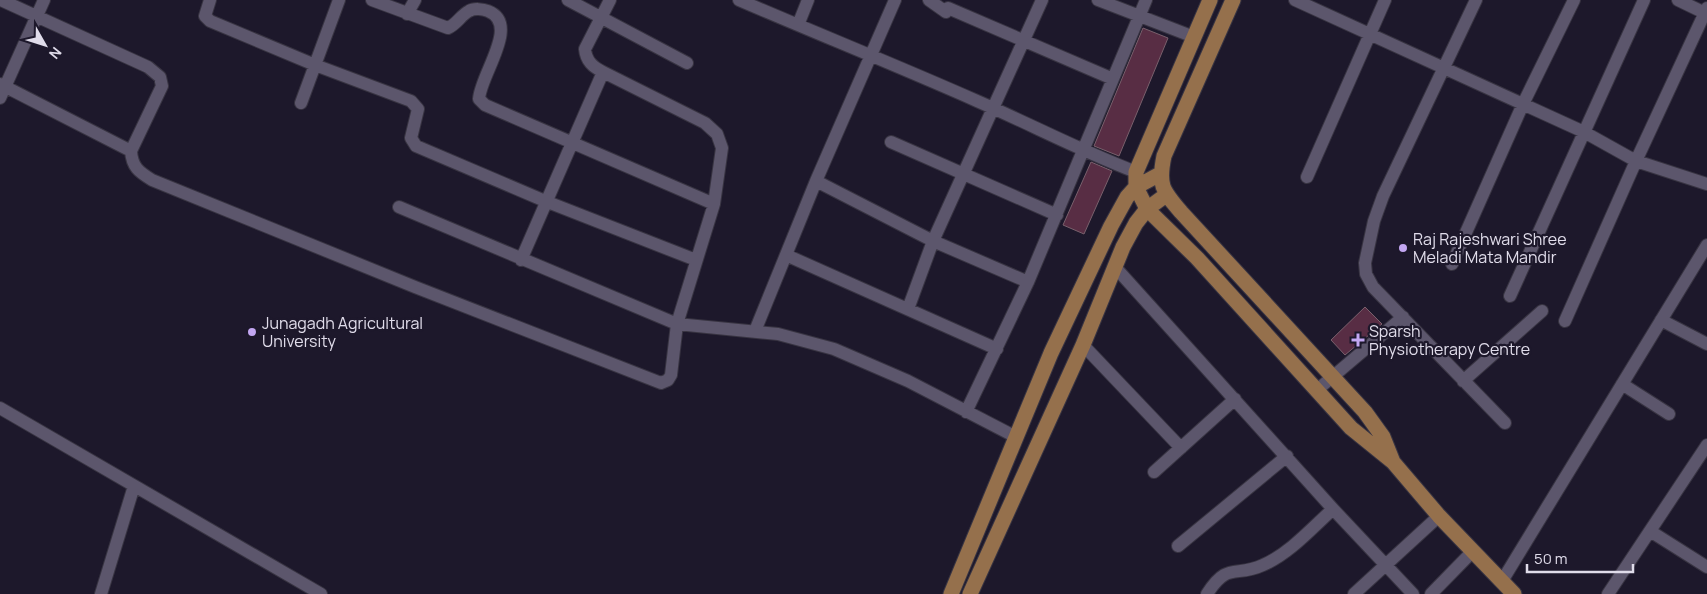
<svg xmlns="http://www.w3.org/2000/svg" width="1707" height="594" viewBox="0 0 1707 594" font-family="Manrope,sans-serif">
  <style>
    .building { fill: #582d44; stroke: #79606c }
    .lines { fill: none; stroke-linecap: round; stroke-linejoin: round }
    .street-casing { stroke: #383442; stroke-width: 14 }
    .primary-casing { stroke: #383442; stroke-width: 17 }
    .street { stroke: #5c566c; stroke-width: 12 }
    .primary { stroke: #95704c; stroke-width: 15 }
    .poi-dot { fill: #c3a7f2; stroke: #1d182b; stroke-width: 2 }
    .labels { text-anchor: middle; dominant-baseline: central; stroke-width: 4.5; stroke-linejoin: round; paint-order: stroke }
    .poi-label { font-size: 16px; fill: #e0dcea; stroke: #1d182b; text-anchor: start }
  </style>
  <rect width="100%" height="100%" fill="#1d182b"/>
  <path class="building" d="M 1143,28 L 1168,38 L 1119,156 L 1094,146 Z
    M 1091,162 L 1112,171 L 1084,234 L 1063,225 Z
    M 1365,307 L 1382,324 L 1345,355 L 1331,340 Z"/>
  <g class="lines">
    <defs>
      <path id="street" d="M 1,0 L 148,67 L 160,77 L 162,86 L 131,151 C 132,167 139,172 152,180 L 415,287 L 661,383 L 668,380 L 671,375 L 677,324 L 714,204 L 722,148 L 717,134 L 705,123 L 603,72 C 593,67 586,61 585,49 L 610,0
        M 210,0 L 205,16 L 210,21 L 315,65 L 411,101 L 418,109 L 411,138 L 416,146 L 545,201 L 696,260
        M 372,0 L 448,28 C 457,24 461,15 469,11 C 474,8 483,9 488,11 C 521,24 480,75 479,99 L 485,105 L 714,204
        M 568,0 L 687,63
        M 739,0 C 818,34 898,66 977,101 C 1030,124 1081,151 1136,172
        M 929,0 L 946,12
        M 1098,0 L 1194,37
        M 1295,0 L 1584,132 L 1636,161 L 1707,184
        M 1476,0 L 1383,196 L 1374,221 L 1365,263 L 1366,274 L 1373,287 L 1505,423
        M 1678,0 L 1707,14
        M 948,8 L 1113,79
        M 407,14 L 415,0
        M 798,25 L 808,0
        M 0,84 L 131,151
        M 0,98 L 44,0
        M 301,103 L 339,0
        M 891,142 L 1057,215
        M 1307,177 L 1385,0
        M 816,181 L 933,241 L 1028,282
        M 399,207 L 677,324 L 778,334 L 834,349 L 908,381 L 1016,437
        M 786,255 L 997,349
        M 521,260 L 603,72
        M 1452,264 L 1523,104 L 1574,0
        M 1115,267 L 1333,509 L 1413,594
        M 1510,296 L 1644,0
        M 908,309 L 933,241 L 1042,0
        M 1661,320 L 1707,344
        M 1565,321 L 1636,161 L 1707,8
        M 755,331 L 816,181 L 895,0
        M 1083,345 L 1181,448
        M 1463,381 L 1542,311
        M 1622,384 L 1669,414
        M 1317,390 L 1403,317
        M 0,408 L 321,594
        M 966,412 L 1028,282 L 1146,0
        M 1154,472 L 1235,399
        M 1650,531 L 1707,567
        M 1178,546 L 1287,456
        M 1502,581 L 1707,245
        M 101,594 L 134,486
        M 1207,594 C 1228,561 1235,578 1263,565 C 1289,554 1312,528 1333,509
        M 1354,594 L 1439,516
        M 1431,594 L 1473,551
        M 1608,594 L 1707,445"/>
      <path id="primary" d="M 1210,0 L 1136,172 L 1136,187 L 1147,209 L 1197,258 L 1351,428 L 1393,462 L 1439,516 L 1514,594
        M 1233,0 L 1164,156 C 1158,185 1162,190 1181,212 L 1365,412 L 1383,437 L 1393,462
        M 951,594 L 1051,353 L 1111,226 L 1127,197 L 1136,187 L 1160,174
        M 970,594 L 1083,345 L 1123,247 L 1136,223 L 1147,209 L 1166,195"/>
    </defs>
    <use href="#street" class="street-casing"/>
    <use href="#primary" class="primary-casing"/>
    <use href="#street" class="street"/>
    <use href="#primary" class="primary"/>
  </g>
  <g class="poi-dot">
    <circle cx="1403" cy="248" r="5"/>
    <circle cx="252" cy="332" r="5"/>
    <path d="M1355.5 332.5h5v5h5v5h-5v5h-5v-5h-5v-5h5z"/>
  </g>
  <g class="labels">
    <g class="poi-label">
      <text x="1413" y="239">Raj Rajeshwari Shree<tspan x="1413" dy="18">Meladi Mata Mandir</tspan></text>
      <text x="262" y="323">Junagadh Agricultural<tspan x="262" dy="18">University</tspan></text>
      <text x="1369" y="331">Sparsh<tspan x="1369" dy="18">Physiotherapy Centre</tspan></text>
    </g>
  </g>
  <g transform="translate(45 45) rotate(129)" stroke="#1d182b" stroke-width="4" paint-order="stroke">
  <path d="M0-4L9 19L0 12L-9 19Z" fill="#e0dcea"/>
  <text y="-8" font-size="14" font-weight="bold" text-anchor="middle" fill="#e0dcea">N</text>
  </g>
  <path d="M1527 564v8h106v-8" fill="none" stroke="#e0dcea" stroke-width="2.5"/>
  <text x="1534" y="564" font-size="15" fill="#e0dcea" stroke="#1d182b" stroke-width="4" paint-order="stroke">50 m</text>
</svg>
